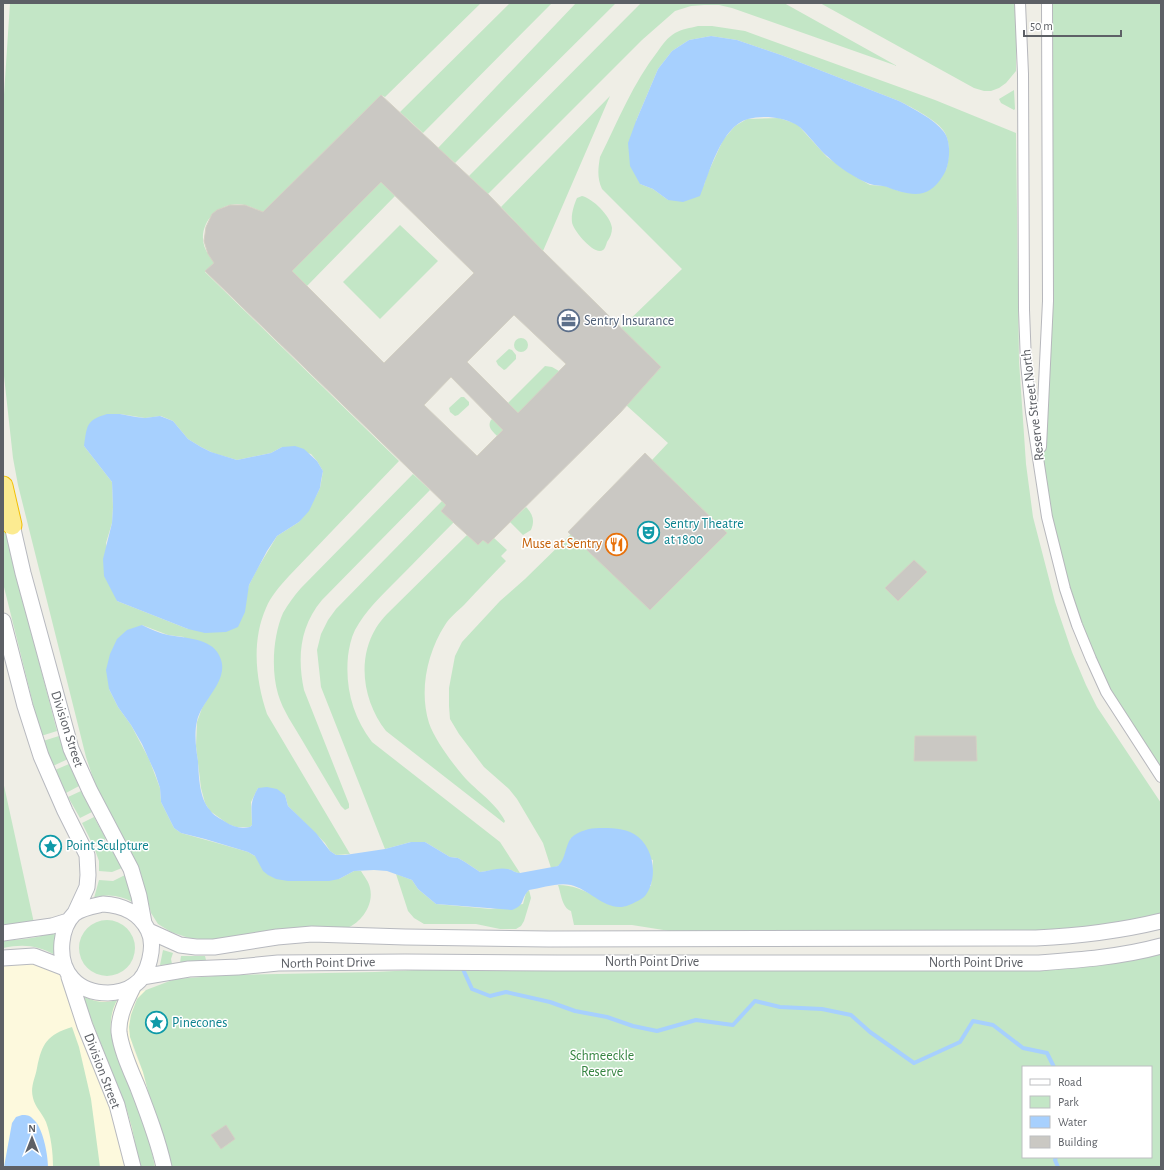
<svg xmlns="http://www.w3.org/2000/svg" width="1164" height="1170" viewBox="0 0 1164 1170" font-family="'Alegreya Sans',sans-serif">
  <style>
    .commercial { fill: #fdf9dd }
    .green { fill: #c3e6c6; fill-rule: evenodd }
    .water { fill: #a7d0fe }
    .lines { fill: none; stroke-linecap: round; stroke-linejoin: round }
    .stream { stroke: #a7d0fe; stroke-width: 4 }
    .building { fill: #cac8c3; stroke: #d4d1c4; fill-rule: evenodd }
    .street-casing { stroke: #b6b7bc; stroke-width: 12 }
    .secondary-casing { stroke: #b7b9bf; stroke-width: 17 }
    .highway-casing { stroke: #f2bf03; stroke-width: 21 }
    .street { stroke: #fff; stroke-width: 10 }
    .secondary { stroke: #fff; stroke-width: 15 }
    .highway { stroke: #fceb91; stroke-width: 19 }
    .labels { text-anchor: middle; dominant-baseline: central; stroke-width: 3; stroke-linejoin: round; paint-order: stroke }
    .service-label { font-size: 14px; fill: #4e5e75; stroke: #fff; text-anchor: start }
    .street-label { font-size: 14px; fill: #5d6066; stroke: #fff }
    .culture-label { font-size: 14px; fill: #0d838f; stroke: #fff; text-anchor: start }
    .food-label { font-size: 14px; fill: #c56008; stroke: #fff; text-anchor: end }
    .park-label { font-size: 14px; fill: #368441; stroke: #fff }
  </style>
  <rect width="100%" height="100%" fill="#efeee6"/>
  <path class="commercial" d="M 32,964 L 45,966 L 59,974 L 67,985 L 114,998 L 146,990 L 137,999 L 131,1015 L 129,1027 L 133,1048 L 143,1072 L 168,1167 L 3,1167 L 3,965 Z"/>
  <path class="green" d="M 10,3 L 481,3 L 385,97 L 381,95 L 262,213 C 223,184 182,233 215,262 L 205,272 L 399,461 L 289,576 C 280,586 271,596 266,608 C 251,642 256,681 267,714 L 350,854 L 336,855 L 330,851 L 325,843 L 288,806 L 285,795 L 258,788 L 251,802 L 252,825 L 250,827 L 236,827 L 228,824 L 210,811 L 205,803 L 201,788 L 196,746 L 197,722 L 202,708 L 210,695 L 184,637 L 168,635 L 142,625 L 109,689 L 118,707 L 131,725 L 149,759 L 160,788 L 161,802 L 174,828 L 181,833 L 217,843 L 248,852 L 255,856 L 339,879 L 354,871 L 361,871 C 364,876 369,882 370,888 C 374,904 362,922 347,928 L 284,928 L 211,940 L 189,938 L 171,932 L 158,924 L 151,913 L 141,874 L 96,787 L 86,757 L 18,485 L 13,458 L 3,367 L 3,110 ZM 120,414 L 145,418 L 161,416 L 173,421 L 188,439 L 201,447 L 213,453 L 237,460 L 271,453 L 282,447 L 311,454 L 317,461 L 323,471 L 320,488 L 316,496 L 299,522 L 277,536 L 256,571 L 249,585 L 246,597 L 188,629 L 117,601 L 106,543 L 112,523 L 113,507 L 112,482 L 84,446 Z
    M 510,3 L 552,3 L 423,133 L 400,112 Z
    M 576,3 L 616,3 L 455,163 L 438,148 Z
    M 641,3 L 784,3 L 897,66 L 732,8 L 719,5 L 704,5 L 691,6 L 675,11 L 642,40 L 488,194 L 469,176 Z
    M 820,3 L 1016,3 L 1016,71 L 1006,83 L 999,88 L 991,91 L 984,91 L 974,88 Z
    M 1047,3 L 1161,3 L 1161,777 L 1106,692 L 1077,625 L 1040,467 L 1048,301 Z
    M 698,26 L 712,26 L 745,31 L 935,100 L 1016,133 L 1019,361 L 1026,464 L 1033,517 L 1055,602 L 1072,652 L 1086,685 L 1097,707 L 1161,803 L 1161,913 L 1118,923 L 1076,928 L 1026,931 L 676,932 L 632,925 L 574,925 L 571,911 C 562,908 561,893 558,885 C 573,885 584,890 596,897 L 651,886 L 653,860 L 571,838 L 562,863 L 558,866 L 551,868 L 543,843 L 517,799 L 509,789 L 484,767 L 459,734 L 450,719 L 449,706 L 449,688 L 455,656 L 462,642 L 500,601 L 525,579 L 571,534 L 650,610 L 727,533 L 652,460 L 668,443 L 626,405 L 661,367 L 621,328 L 682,269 L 602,189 C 597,178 598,169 600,157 C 618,121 633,83 658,51 C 662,45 668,37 675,33 C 682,29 690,28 698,26 ZM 711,36 L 737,40 L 781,55 L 899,101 C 911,107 939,121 945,133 C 951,145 949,158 946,170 L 902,192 L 885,186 L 870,185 L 856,177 L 827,157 L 797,124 L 779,118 L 747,119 L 735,126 L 723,140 L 707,175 L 704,185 L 668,200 L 653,189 L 640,184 L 636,121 L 658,69 L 672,51 L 689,40 Z
    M 1014,90 L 1015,109 L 1014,110 L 1001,103 L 999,99 Z
    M 610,96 L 543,251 L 501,207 Z
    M 381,182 L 395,196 L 307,286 L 292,271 Z
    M 582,196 C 592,198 611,216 612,228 C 612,233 610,238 607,242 C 606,245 605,249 603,250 C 595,257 572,229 572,222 C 571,214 574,205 577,198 Z
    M 400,225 L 438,261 L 380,319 L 343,282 Z
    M514 345a7 7 0 1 1 14 0a7 7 0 1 1-14 0Z
    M 509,349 L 512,350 L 516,355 L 516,359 L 506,369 L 504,370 L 498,365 L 496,361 Z
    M 545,366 L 552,367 L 559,371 L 497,436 C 492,431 487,427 491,420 Z
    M 461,397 L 464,397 L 469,402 L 469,405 L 458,415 L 455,416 L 450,412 L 449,408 Z
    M 413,474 L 430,490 L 322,600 C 300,626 297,657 304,690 L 349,804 L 349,808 L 345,810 L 341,806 C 328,784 315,762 302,740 C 294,726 283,711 278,694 C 271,670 273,636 283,613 C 288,604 294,596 301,588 Z
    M 442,501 L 446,505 L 441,511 L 454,522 C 435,541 417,560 398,579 C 382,595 366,610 355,630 C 351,638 349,648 348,656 C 345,688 353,717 372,742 L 500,842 L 520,873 C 516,873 515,872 511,870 C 501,867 490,871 480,872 L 465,862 L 458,858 L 450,857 L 425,842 L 411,842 L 385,849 L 321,687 L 317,650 L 321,634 L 328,620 L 336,609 Z
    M 526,507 C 533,514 535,521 531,530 L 523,535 L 510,522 Z
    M 3,518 L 18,582 L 57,731 L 41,736 L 3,583 Z
    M 467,535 L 478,545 L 483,540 L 488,544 L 494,538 L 507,550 L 501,556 L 506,561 C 492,575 478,590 464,605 C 458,611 450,617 445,625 C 427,653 419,691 429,723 C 434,738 450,760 460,772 C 474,790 495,801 505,821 L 504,823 L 386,731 C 364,703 356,661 376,628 C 379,623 383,618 387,614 Z
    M 59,736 L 68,759 L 53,766 L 43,741 Z
    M 69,764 L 79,786 L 66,793 L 55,770 Z
    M 3,781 L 34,923 L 3,928 Z
    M 81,791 L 92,812 L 80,818 L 68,797 Z
    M 94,817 L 106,839 L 93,845 L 82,823 Z
    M 109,843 L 122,868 L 112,872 L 99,871 L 99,861 L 95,850 Z
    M 396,874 L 412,880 L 418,889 L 436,904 L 491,909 L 523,904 L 526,893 L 529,890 L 531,898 L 524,921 L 521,926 L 516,929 L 500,929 L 476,924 L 424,924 L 414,918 L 408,911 Z
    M 125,875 L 134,903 C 122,896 108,893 94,898 L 99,880 L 113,881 Z
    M79 948a28 28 0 1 1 56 0a28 28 0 1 1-56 0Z
    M 58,929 L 54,942 L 55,955 C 37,945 23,944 3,948 L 3,941 C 21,939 42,939 58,929 Z
    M 1161,944 L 1161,1167 L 168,1167 L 143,1072 L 130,1037 L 129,1027 L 131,1015 L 137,999 L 146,990 L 175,979 L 229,975 L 375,972 L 557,963 L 1038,963 ZM 1023,1067 L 1151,1067 L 1151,1157 L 1023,1157 Z
    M 163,950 L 173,953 L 171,959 L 172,964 L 160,965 Z
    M 181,956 L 205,956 L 206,960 L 180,963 Z
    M 82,996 C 93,1001 106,1005 118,999 C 111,1009 109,1026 112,1038 C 115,1055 124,1071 131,1087 C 141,1112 150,1140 155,1167 L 140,1167 L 132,1128 L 126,1107 Z
    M 72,1027 L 79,1047 L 91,1099 L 100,1167 L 53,1167 C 53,1152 51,1136 46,1122 C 42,1113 35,1107 33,1098 C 30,1087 35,1079 37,1068 C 42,1043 47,1035 72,1027 Z"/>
  <path class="water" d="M 711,36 L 737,40 L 781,55 L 899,101 C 914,109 934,119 944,132 C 951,141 950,160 946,170 C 942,179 933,191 923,193 C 912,196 897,191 887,187 C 882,185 875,186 870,184 C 856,179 837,166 827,156 C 818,149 804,128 795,124 C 782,117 763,115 748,119 C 721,126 709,174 700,196 L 683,202 L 668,200 L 653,189 L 640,184 L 630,166 L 628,143 L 636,121 L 658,69 L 672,51 L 689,40 Z
    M 107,414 L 120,414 L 136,417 L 145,418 L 160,416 L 173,421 L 188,439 L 201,447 L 211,452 L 237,460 L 271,453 L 282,447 L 295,446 L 304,449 L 317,461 L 323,471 L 321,481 L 320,488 L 309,511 L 299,522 L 277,536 L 267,551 L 249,585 L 245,612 L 238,627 L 226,632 L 205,633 L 188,629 L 117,601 L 104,576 L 103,559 L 112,523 L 113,507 L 112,482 L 84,446 C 87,426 86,420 107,414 Z
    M 142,625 C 150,629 159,633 168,635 C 184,638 211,638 219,655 C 232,679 202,699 197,721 C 194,734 196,748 198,761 C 199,776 199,798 210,810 C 213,815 219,818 224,821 C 233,827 240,829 250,827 L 252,825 C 252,808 249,804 258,788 L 267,787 L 277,789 L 285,795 L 288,806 L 316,833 L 330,851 L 336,855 L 345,855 L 385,849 L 411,842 L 425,842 L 450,857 L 458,858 L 465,862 L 480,872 C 489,871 498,867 508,869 C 513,870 515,873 520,873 L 558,866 C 566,858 565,846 571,838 C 578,831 590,828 599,828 C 610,828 624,828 634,834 C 654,846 659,878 645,896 C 642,899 634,903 629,905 C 608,914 591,890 571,885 C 558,882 542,888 529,890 C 520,899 526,905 512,910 L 436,904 L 418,889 L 412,880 L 387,871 L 374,870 L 354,871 L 339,879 L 329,881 L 288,881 L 276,879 L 268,875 L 263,871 L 255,856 L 248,852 L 205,839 L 181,833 L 174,828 L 161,802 L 160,788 L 155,773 L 142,744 L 131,725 L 118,707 L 109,689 L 106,670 L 110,654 L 117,639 L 127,630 Z
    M 22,1115 C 26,1115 30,1115 33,1119 C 43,1127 48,1155 48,1167 L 4,1167 L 12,1123 L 16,1117 Z"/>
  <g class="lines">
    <path class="stream" d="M 462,967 L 472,989 L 490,996 L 506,992 L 550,1002 L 575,1011 L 607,1017 L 633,1026 L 657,1031 L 696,1020 L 733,1025 L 755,1001 L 780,1007 L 822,1009 L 851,1015 L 870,1032 L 914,1063 L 960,1042 L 973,1021 L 993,1025 L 1023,1048 L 1047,1053 L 1054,1067
      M 1056,1157 L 1055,1160 L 1058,1167"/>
  </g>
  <path class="building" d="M 381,95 L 488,194 L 543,251 L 661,367 L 620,413 L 488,544 L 483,540 L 478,545 L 441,511 L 446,505 L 205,271 L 214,263 L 208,254 L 204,241 L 206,227 L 212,214 L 217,210 L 230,205 L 245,205 L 263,212 ZM 381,182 L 474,273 L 384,363 L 292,271 ZM 514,315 L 566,364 L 518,413 L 467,362 ZM 451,377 L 503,430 L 477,456 L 424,405 Z
    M 645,453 L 727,533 L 650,610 L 568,532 Z
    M 914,560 L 927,572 L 898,601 L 885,588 Z
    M 915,736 L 976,736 L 977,761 L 914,761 Z
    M 226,1125 L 235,1139 L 221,1149 L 211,1135 Z"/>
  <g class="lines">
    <defs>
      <path id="street" d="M 1020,3 L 1023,74 L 1024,310 L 1026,363 L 1031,412 L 1047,517 L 1065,589 L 1077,625 L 1091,659 L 1106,692 L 1161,777
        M 1041,447 L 1048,301 L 1047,3"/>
      <path id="secondary" d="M 12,525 L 23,573 L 71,749 L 90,791 L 131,869 L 139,896 L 144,923
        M 3,621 L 25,706 L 41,756 L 65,811 L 87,855 L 88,875 L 87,887 L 75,913
        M 103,904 C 121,905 139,912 148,930 C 156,945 149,976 134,985 C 128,990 116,993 108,993 C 77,993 59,972 62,942 C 63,932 67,921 74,914 C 81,908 94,906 103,904 Z
        M 149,931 L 180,945 L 196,947 L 214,947 L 277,937 L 312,934 L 405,937 L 549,939 L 1036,938 C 1078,936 1120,931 1161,921
        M 3,933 L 52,926 L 68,921
        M 3,958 L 34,956 L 65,968
        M 69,977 L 85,1026 L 117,1105 L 133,1167
        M 142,977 L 189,969 L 238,967 L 278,963 L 405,962 L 557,963 L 1038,963 C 1079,960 1121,957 1161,946
        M 134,985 C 127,999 118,1016 119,1032 C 121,1050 131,1071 138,1088 C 148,1114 158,1140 164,1167"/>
      <path id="highway" d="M 3,486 L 12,525"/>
    </defs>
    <use href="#street" class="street-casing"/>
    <use href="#secondary" class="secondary-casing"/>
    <use href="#highway" class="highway-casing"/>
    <use href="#street" class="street"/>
    <use href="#secondary" class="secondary"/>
    <use href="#highway" class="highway"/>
  </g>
  <defs>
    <symbol id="office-ring" viewBox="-11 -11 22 22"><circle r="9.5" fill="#fff" stroke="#5c6f8a" stroke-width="1.5"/><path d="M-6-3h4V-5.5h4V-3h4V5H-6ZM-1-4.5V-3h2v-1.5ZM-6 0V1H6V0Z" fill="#5c6f8a"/></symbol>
    <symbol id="theatre-ring" viewBox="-11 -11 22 22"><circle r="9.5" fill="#fff" stroke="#0f9aa8" stroke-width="1.5"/><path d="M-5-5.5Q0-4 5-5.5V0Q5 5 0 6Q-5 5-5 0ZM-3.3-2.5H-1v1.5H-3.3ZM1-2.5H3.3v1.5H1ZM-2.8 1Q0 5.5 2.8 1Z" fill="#0f9aa8"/></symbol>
    <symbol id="restaurant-ring" viewBox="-11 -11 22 22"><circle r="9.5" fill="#fff" stroke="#e8710a" stroke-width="1.5"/><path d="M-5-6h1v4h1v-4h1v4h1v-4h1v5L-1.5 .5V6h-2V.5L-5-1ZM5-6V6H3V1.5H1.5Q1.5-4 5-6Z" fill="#e8710a"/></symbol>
    <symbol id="sight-ring" viewBox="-11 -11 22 22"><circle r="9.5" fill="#fff" stroke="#0f9aa8" stroke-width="1.5"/><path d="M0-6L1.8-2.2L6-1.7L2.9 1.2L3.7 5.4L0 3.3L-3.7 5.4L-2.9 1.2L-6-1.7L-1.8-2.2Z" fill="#0f9aa8"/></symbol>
  </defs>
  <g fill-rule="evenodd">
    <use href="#office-ring" x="556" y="308" width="25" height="25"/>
    <use href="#theatre-ring" x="636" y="520" width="25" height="25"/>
    <use href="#restaurant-ring" x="604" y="532" width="25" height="25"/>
    <use href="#sight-ring" x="38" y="834" width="25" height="25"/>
    <use href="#sight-ring" x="144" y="1010" width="25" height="25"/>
  </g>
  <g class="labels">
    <g class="service-label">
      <text x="584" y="321">Sentry Insurance</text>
    </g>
    <g class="street-label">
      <text transform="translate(1033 405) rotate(-97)">Reserve Street North</text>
      <text transform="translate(67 729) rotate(72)">Division Street</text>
      <text x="652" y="962">North Point Drive</text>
      <text transform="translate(328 963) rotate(-1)">North Point Drive</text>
      <text x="976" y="963">North Point Drive</text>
      <text transform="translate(102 1071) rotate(69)">Division Street</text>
    </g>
    <g class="culture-label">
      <text x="664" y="524">Sentry Theatre<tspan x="664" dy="16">at 1800</tspan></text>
      <text x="66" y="846">Point Sculpture</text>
      <text x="172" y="1023">Pinecones</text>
    </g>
    <g class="food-label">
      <text x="602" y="544">Muse at Sentry</text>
    </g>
    <g class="park-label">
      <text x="602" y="1056">Schmeeckle<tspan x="602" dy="16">Reserve</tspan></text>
    </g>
  </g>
  <rect width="1164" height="1170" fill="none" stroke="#5d6066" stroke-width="8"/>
  <rect x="1022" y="1066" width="130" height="92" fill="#ffffff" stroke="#bebfc2"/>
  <rect x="1030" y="1079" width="20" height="6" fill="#ffffff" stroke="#bebfc2"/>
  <text x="1058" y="1086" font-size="12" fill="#5d6066">Road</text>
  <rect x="1030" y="1096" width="20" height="12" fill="#c3e6c6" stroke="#bebfc2"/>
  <text x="1058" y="1106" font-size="12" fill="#5d6066">Park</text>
  <rect x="1030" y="1116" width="20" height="12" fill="#a7d0fe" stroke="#bebfc2"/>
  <text x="1058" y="1126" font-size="12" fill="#5d6066">Water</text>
  <rect x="1030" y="1136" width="20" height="12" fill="#cac8c3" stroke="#bebfc2"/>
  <text x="1058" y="1146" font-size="12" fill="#5d6066">Building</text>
  <g transform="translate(32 1138)" stroke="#ffffff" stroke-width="3" paint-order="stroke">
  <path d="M0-3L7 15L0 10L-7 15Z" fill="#5d6066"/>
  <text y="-6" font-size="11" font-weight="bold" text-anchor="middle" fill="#5d6066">N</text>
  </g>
  <path d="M1024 30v6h97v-6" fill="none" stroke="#5d6066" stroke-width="2"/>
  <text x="1030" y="30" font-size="12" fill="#5d6066" stroke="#ffffff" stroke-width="3" paint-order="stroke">50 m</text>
</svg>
